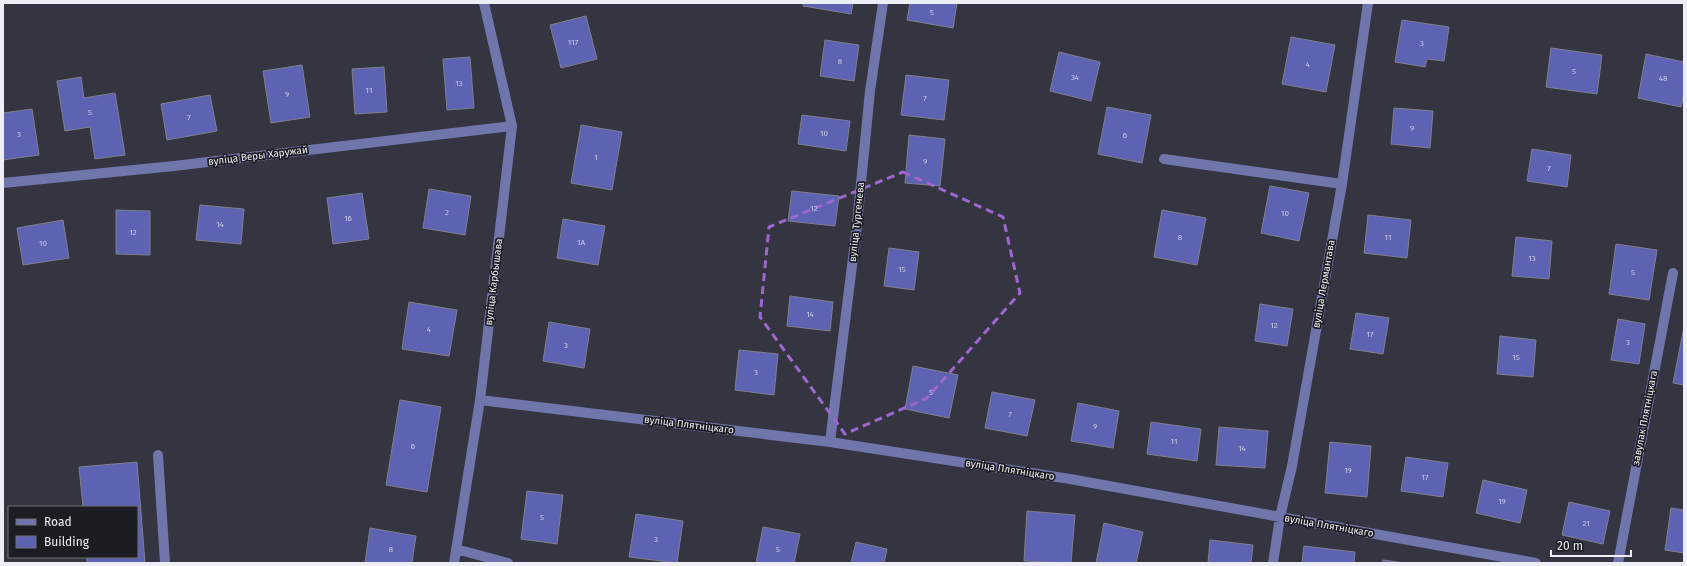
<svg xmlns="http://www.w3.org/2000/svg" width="1687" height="566" viewBox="0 0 1687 566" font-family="'Fira Sans',sans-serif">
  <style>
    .building { fill: #5e62b2; stroke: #7e808d }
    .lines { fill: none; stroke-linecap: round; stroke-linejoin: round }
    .minor { stroke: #7075ab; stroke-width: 10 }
    .marked { fill: none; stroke: #9e66d0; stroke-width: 3; stroke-dasharray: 8 5; stroke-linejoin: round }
    .labels { text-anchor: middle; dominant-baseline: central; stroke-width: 3.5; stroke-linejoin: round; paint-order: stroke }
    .number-label { font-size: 8px; fill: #cacce5 }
    .street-label { font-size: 10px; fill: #eeeff6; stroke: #1c1d22 }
  </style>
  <rect width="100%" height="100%" fill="#343540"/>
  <path class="building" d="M 803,3 L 853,3 L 851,14 L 803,6 Z
    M 910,3 L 957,3 L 953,28 L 907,20 Z
    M 586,16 L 597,59 L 561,68 L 550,25 Z
    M 1402,20 L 1449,27 L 1444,61 L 1427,59 L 1425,67 L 1395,62 Z
    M 1291,37 L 1335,45 L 1326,92 L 1282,84 Z
    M 825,40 L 859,45 L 854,81 L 820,76 Z
    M 1551,48 L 1602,55 L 1597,94 L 1546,87 Z
    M 1059,52 L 1100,62 L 1091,101 L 1050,91 Z
    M 1646,54 L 1684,62 L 1684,94 L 1681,107 L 1638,98 Z
    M 470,57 L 474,108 L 447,110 L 443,59 Z
    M 302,65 L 310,117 L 271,123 L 263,71 Z
    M 384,67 L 387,112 L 355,114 L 352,69 Z
    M 906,75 L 949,80 L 944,120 L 901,115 Z
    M 81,77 L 84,98 L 115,93 L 125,155 L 95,159 L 90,127 L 65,131 L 57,81 Z
    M 210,95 L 217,131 L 167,140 L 161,104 Z
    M 1107,107 L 1151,115 L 1142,163 L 1098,154 Z
    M 1394,108 L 1433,111 L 1430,148 L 1391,144 Z
    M 32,109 L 39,155 L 3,160 L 3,113 Z
    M 802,115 L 850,121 L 846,151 L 798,144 Z
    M 581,125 L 622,132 L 612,190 L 571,183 Z
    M 909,135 L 945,139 L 940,186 L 905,183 Z
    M 1532,149 L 1571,155 L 1567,187 L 1527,181 Z
    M 1270,186 L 1309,193 L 1299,241 L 1261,233 Z
    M 429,189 L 471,196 L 465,235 L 423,228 Z
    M 792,191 L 839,196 L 835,226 L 788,221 Z
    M 362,193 L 369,239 L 333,244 L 327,198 Z
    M 200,205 L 244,209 L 241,244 L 196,240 Z
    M 116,210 L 150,211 L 150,255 L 116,254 Z
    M 1162,210 L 1206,218 L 1197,265 L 1154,257 Z
    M 1368,215 L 1411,220 L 1407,258 L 1364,253 Z
    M 563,219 L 605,226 L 598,265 L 557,258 Z
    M 63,220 L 69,258 L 23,265 L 17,228 Z
    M 1516,237 L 1552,241 L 1549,279 L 1512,276 Z
    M 1616,244 L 1657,250 L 1649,300 L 1609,294 Z
    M 889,248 L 919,252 L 914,290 L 884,286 Z
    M 790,296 L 833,302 L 830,331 L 787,326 Z
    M 409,302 L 457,310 L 449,356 L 402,349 Z
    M 1260,304 L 1293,309 L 1287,346 L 1255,341 Z
    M 1356,313 L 1389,318 L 1383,354 L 1350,349 Z
    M 1618,319 L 1645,324 L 1639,364 L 1611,360 Z
    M 549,322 L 590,329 L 584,368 L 543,361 Z
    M 1684,327 L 1684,385 L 1673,383 Z
    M 1500,336 L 1536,340 L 1533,377 L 1497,374 Z
    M 739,350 L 778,354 L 774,395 L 735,390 Z
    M 913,366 L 958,375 L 949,418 L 905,409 Z
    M 992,392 L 1035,400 L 1027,436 L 985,428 Z
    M 400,400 L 441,407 L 427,492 L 386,485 Z
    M 1078,403 L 1119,411 L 1113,448 L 1071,441 Z
    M 1151,422 L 1201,429 L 1197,461 L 1147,454 Z
    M 1219,427 L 1268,431 L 1265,468 L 1216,465 Z
    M 1330,442 L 1371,446 L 1367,497 L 1325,493 Z
    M 1406,457 L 1448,463 L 1443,497 L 1401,491 Z
    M 137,462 L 145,563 L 87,563 L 87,557 L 137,557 L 137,507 L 83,507 L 79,467 Z
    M 1483,480 L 1527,490 L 1520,523 L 1476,513 Z
    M 527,491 L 563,495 L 557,544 L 521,539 Z
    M 1569,502 L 1610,511 L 1603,544 L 1562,535 Z
    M 1671,508 L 1684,510 L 1684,553 L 1665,550 Z
    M 1027,511 L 1075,515 L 1071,563 L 1024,561 Z
    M 636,514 L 683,521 L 677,563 L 629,557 Z
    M 1104,523 L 1143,532 L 1136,563 L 1096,563 Z
    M 763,527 L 800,534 L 794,563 L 756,563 Z
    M 370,528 L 416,536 L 412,563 L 365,563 Z
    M 1210,540 L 1253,545 L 1251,563 L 1208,563 Z
    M 856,542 L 887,549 L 884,563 L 851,563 Z
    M 1304,546 L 1355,552 L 1354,563 L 1302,563 Z
    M 1383,560 L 1404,563 L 1382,563 Z"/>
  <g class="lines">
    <path class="minor" d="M 1164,159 L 1342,184
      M 3,183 L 174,166 L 512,126
      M 480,400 L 830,442 L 1070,479 L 1536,563
      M 830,442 L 856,234 L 870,91 L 883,3
      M 158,455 L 165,563
      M 456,549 L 508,563
      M 454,563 L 480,400 L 512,126 L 484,3
      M 1273,563 L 1280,517 L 1292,466 L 1342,184 L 1368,3
      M 1618,563 L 1673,273"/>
  </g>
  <path class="marked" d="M 903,172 L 1003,217 L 1020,293 L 927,398 L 845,434 L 760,317 L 769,227 Z"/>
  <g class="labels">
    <g class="number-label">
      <text x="932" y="12">5</text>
      <text x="573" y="42">117</text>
      <text x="1422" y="43">3</text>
      <text x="840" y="61">8</text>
      <text x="1308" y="64">4</text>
      <text x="1574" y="71">5</text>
      <text x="1075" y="77">34</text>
      <text x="1663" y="78">48</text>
      <text x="459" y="83">13</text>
      <text x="369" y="90">11</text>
      <text x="287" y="94">9</text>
      <text x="925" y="98">7</text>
      <text x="90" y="112">5</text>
      <text x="189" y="117">7</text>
      <text x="1412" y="128">9</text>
      <text x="824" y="133">10</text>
      <text x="19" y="134">3</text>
      <text x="1125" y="135">6</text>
      <text x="596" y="157">1</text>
      <text x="925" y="161">9</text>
      <text x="1549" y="168">7</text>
      <text x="814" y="208">12</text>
      <text x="447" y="212">2</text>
      <text x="1285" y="213">10</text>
      <text x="348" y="218">16</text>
      <text x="220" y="224">14</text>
      <text x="133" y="232">12</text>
      <text x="1180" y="237">8</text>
      <text x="1388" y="237">11</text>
      <text x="581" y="242">1А</text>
      <text x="43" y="243">10</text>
      <text x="1532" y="258">13</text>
      <text x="902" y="269">15</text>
      <text x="1633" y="272">5</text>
      <text x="810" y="314">14</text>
      <text x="1274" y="325">12</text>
      <text x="429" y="329">4</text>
      <text x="1370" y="334">17</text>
      <text x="1628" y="342">3</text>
      <text x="566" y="345">3</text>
      <text x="1516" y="357">15</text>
      <text x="756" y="372">3</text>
      <text x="931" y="392">5</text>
      <text x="1010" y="414">7</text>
      <text x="1095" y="426">9</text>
      <text x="1174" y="441">11</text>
      <text x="413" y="446">6</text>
      <text x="1242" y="448">14</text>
      <text x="1348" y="470">19</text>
      <text x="1425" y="477">17</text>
      <text x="1502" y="501">19</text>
      <text x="542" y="517">5</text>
      <text x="1586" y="523">21</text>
      <text x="656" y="539">3</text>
      <text x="391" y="549">8</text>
      <text x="778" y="549">5</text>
    </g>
    <g class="street-label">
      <text transform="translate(258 156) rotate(-7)">вуліца Веры Харужай</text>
      <text transform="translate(857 222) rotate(-84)">вуліца Тургенева</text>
      <text transform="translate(494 282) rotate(-83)">вуліца Карбышава</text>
      <text transform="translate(1324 284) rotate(-80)">вуліца Лермантава</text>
      <text transform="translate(1645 418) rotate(-79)">завулак Плятніцкага</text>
      <text transform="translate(689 425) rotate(7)">вуліца Плятніцкаго</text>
      <text transform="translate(1010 470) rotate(9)">вуліца Плятніцкаго</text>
      <text transform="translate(1329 526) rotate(10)">вуліца Плятніцкаго</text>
    </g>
  </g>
  <rect width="1687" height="566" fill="none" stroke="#eeeff6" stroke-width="8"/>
  <rect x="8" y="506" width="130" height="52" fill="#1c1d22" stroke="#707177"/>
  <rect x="16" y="519" width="20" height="6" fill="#7075ab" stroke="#707177"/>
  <text x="44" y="526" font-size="12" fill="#eeeff6">Road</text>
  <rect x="16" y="536" width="20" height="12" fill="#5e62b2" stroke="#707177"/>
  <text x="44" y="546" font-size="12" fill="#eeeff6">Building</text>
  <path d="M1551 550v6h80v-6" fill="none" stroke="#eeeff6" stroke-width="2"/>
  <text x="1557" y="550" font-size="12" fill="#eeeff6" stroke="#1c1d22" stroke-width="3" paint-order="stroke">20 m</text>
</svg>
